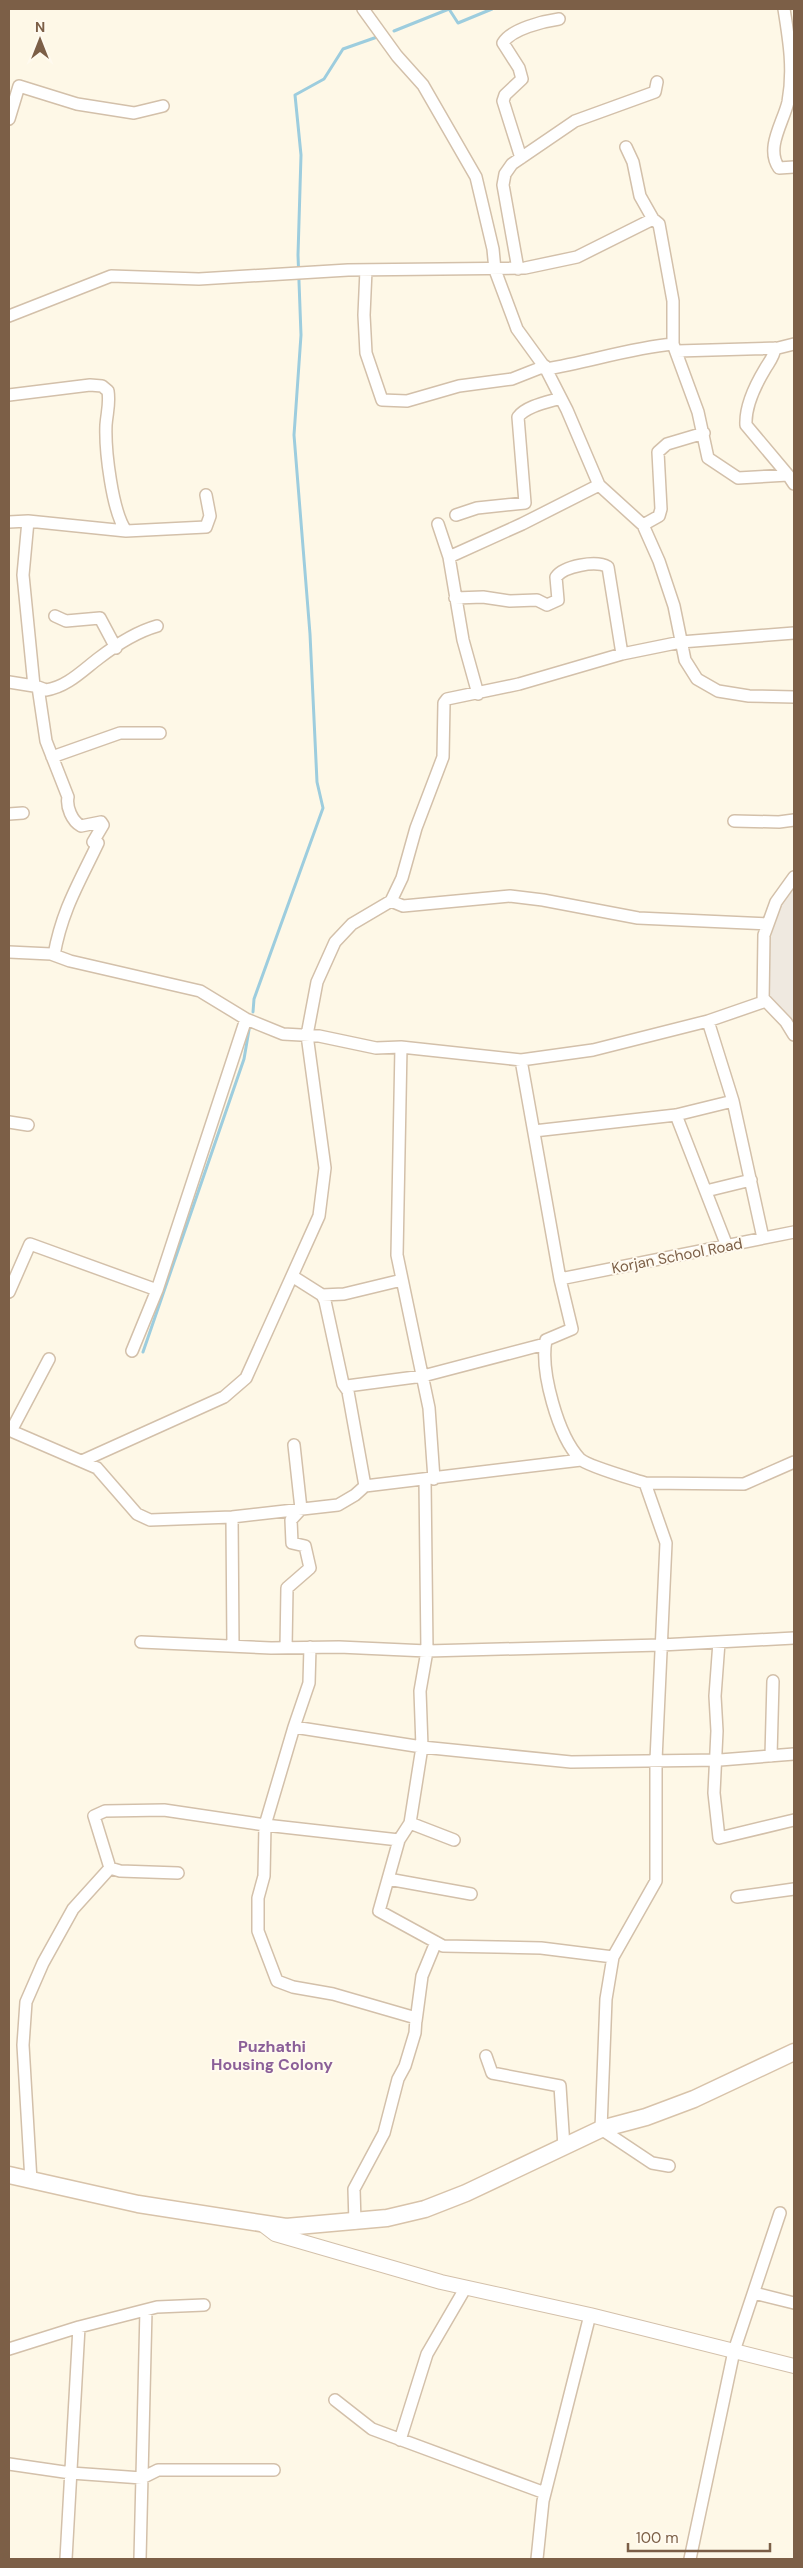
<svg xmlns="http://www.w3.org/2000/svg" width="803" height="2568" viewBox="0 0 803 2568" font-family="'DM Sans',sans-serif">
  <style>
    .industrial { fill: #efe9e0 }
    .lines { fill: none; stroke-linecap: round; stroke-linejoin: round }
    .stream { stroke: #9dcdde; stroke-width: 3 }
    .minor-casing { stroke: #d3c0aa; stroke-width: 14 }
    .tertiary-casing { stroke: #d3c0aa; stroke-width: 16 }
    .secondary-casing { stroke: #d8c3aa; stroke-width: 19 }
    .minor { stroke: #fff; stroke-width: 11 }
    .tertiary { stroke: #fff; stroke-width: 14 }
    .secondary { stroke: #fff; stroke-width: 16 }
    .labels { text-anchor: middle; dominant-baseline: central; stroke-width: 4; stroke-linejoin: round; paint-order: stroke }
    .street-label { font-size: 15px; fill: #7c5f47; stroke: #fffaef }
    .neighbourhood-label { font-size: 16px; font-weight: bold; fill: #8b5f98; stroke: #fffaef }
  </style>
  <rect width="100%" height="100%" fill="#fef8e7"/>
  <path class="industrial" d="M 794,882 L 794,1031 L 762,993 L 773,925 L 784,897 Z"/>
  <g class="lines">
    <path class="stream" d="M 394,31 L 449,9 L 458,23 L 492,9
      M 253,1012 L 254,999 L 323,808 L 317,782 L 310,634 L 294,435 L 301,335 L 298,255 L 301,155 L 295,95 L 324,79 L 343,49 L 380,36
      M 143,1352 L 244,1059 L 250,1024"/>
    <defs>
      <path id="minor" d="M 363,9 L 397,56 L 423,85 L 476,177 L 493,249 L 495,270 L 517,329 L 546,369 L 567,410 L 599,485 L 643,525 L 659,561 L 674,606 L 685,660 L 697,679 L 718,691 L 749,696 L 794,697
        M 784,9 C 789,40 794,70 788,102 C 783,123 765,148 779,168 L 794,167
        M 9,119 L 19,86 L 77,104 L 134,113 L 163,106
        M 626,147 L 633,162 L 640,196 L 653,219
        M 521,158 L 503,101 L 505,95 L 522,79 L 519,68 L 503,43 C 511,29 544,21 559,19
        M 518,269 L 503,185 L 505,174 L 512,164 L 575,121 L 655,92 L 657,82
        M 366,270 L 364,315 L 366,353 L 382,400 L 407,401 L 459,386 L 512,379 L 545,366
        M 9,316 L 111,276 L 199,279 L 348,270 L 525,268 L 577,257 L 653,219 L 659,224 L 673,301 L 673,344 L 698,412 L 708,458 L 738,478 L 788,475 L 794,484
        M 775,348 C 774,357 769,362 765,369 C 756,384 745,407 746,425 L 788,475
        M 677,351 L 778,348 L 794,344
        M 546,369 C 589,362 630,348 673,344
        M 9,395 L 90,385 L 102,386 L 108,391 C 110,404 107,412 106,425 C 105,450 112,511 126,531 L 206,527 L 210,516 L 206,495
        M 456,515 L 477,508 L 525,503 L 518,417 C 526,406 548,402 561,398
        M 28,521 L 23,575 L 34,686 L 38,687 L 46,741 L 68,797 C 66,807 72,821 81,826 L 101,822 L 103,825 L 93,842 L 98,843 C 79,883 62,910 54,955
        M 9,522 L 28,521 L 126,531
        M 438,524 L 449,557
        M 643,525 L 659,516 L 661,509 L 658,452 L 667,444 L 704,433
        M 455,598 L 483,597 L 510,601 L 537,600 L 547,605 L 558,600 L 556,577 C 564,566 596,560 608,567 L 622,654
        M 55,616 L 66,621 L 100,618 L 116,648
        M 9,682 L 34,686
        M 38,687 L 46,690 C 67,687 83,670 99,658 C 116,645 136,632 157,626
        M 478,694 L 463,640 L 449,557 L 522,524 L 599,485
        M 52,757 L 120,733 L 160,733
        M 9,814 L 23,813
        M 734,821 L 779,822 L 794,820
        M 391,901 L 403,906 L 510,896 L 543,900 L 638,918 L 768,924
        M 9,952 L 51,954 L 70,961 L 200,991 L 246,1019 L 283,1034 L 319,1036 L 376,1048 L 401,1047 L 521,1060 L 593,1050 L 708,1021 L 763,1002 L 764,935 L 776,902 L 794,877
        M 763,998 L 786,1022 L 794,1035
        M 708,1021 L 733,1101 L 763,1238
        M 401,1047 L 397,1255 L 429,1408 L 434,1479
        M 521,1060 L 560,1279 L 572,1329 L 546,1340 C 540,1371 558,1436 580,1459 C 587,1466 633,1479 645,1483 L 666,1543 L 656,1760 L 656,1881 L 613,1957 L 606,1999 L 601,2129 L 652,2163 L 669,2166
        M 676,1115 L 727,1246
        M 9,1122 L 28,1125
        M 534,1131 L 676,1115 L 733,1101
        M 706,1191 L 751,1180
        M 292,1276 L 322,1295 L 325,1301 L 343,1384 L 348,1391
        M 560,1279 L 794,1232
        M 9,1292 L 30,1244 L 157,1290
        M 322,1295 L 344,1294 L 402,1280
        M 132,1351 L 157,1290 L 246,1019
        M 9,1430 L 97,1468 L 137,1514 L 150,1520 L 232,1517 L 338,1505 L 355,1495 L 365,1486 L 581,1460
        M 11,1431 L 49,1359
        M 82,1461 L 224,1397 L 246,1378 L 319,1216 L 325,1168 L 307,1035 L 317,982 L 335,942 L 352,924 L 391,901 L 402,878 L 416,828 L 443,757 L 444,703 L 447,699 L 519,684 L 622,654 L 681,642 L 794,633
        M 425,1480 L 427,1651 L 420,1691 L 422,1747 L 410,1823 L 399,1840 L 379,1911 L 443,1946 L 541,1948 L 613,1957
        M 645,1483 L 744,1484 L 794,1462
        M 365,1486 L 347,1386 L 423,1376 L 545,1344
        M 232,1517 L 233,1646
        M 141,1642 L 271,1648 L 339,1647 L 427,1651 L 661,1645 L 794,1638
        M 719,1642 L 715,1696 L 717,1731 L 714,1793 L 719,1838 L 794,1820
        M 286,1648 L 287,1588 L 310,1568 L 305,1546 L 292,1543 L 291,1520 L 301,1509 L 294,1445
        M 294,1727 L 309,1683 L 310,1647
        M 771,1756 L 773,1681
        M 410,1823 L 454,1840
        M 110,1868 L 94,1816 L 105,1811 L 164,1810 L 265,1825 L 399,1840
        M 110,1868 L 120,1871 L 178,1873
        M 388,1879 L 471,1894
        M 737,1897 L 794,1889
        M 416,2021 L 422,1976 L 436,1942
        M 486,2056 L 492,2073 L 560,2086 L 564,2147
        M 31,2181 L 23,2045 L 26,2002 L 43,1963 L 73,1909 L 110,1868
        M 355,2223 L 354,2189 L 384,2133 L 398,2079 L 405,2066 L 415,2033 L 416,2018 L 333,1994 L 293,1987 L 277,1981 L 258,1931 L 258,1898 L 264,1876 L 265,1825 L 294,1727 L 422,1747 L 571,1762 L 720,1760 L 794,1754
        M 754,2293 L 794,2303
        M 9,2349 L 79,2327 L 157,2307 L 204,2305
        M 335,2400 L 372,2429 L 545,2493
        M 400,2440 L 427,2354 L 466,2287
        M 9,2464 L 71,2473 L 142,2478 L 158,2470 L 274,2470
        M 66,2559 L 79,2327
        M 140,2559 L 146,2310
        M 537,2559 L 543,2501 L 590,2315
        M 690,2559 L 734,2351 L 780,2213"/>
      <path id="tertiary" d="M 262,2224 L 275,2234 L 441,2282 L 590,2315 L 794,2366"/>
      <path id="secondary" d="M 9,2175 L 138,2204 L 286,2227 L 387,2218 L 425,2209 L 466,2193 L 601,2129 L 646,2117 L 694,2099 L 794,2052"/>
    </defs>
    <use href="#minor" class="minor-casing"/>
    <use href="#tertiary" class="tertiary-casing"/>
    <use href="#secondary" class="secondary-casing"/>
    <use href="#minor" class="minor"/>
    <use href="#tertiary" class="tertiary"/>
    <use href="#secondary" class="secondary"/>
  </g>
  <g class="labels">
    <g class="street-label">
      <text transform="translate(677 1256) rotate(-11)">Korjan School Road</text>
    </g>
    <g class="neighbourhood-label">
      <text x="272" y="2046">Puzhathi<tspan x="272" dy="18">Housing Colony</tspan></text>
    </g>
  </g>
  <rect width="803" height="2568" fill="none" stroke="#7c5f47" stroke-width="20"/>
  <g transform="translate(40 40)" stroke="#fffaef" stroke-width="4" paint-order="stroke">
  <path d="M0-4L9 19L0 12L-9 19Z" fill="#7c5f47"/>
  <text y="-8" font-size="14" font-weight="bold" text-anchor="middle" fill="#7c5f47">N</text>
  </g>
  <path d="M628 2543v8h142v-8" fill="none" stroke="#7c5f47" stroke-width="2.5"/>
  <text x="636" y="2543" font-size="15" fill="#7c5f47" stroke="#fffaef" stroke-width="4" paint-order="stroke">100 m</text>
</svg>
